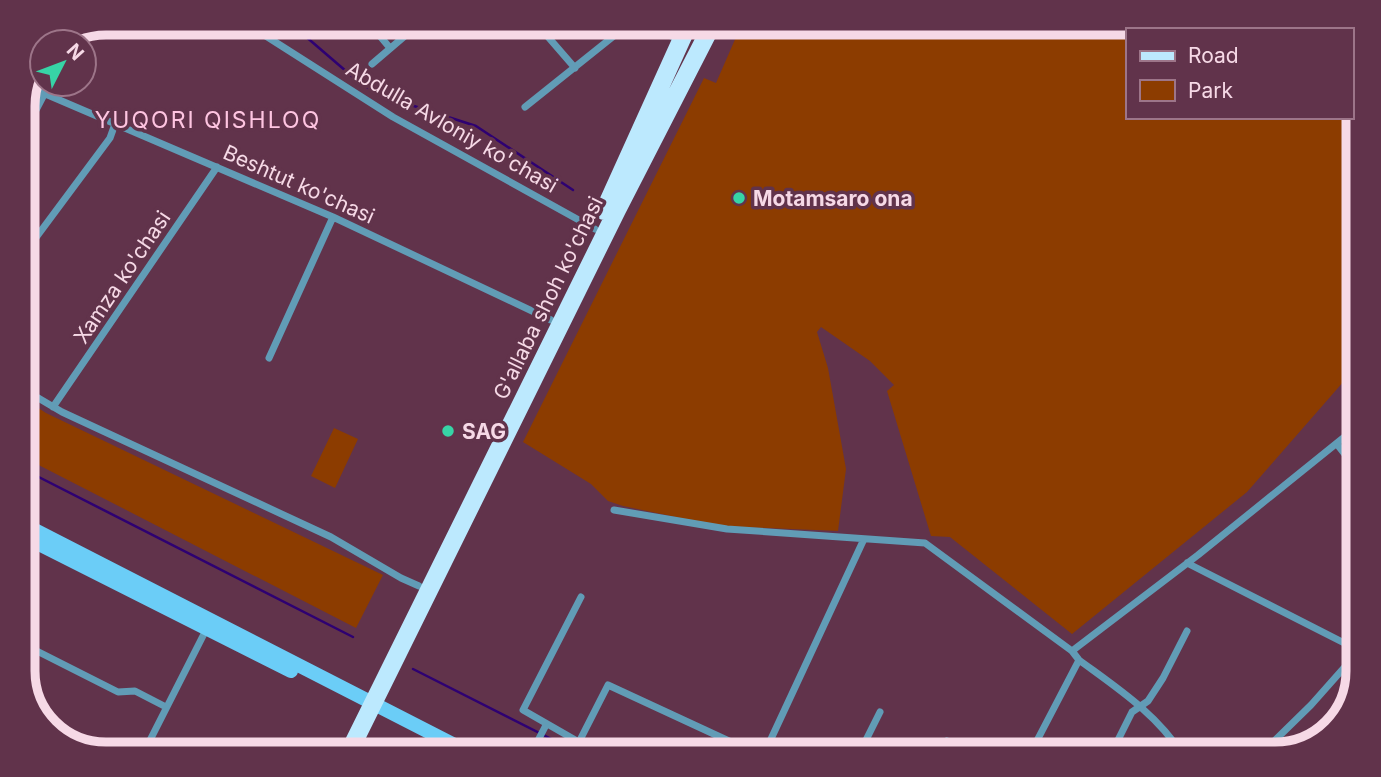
<svg xmlns="http://www.w3.org/2000/svg" width="1381" height="777" viewBox="0 0 1381 777" font-family="Inter,sans-serif">
  <style>
    .green { fill: #8c3c00 }
    .lines { fill: none; stroke-linecap: round; stroke-linejoin: round }
    .stream { stroke: #2e0172; stroke-width: 2.5 }
    .minor { stroke: #619cb6; stroke-width: 7 }
    .secondary { stroke: #6bcdf7; stroke-width: 14 }
    .primary { stroke: #bce9fe; stroke-width: 18 }
    .poi-dot { fill: #37d4a6; stroke: #61334b; stroke-width: 2.5 }
    .labels { text-anchor: middle; dominant-baseline: central; stroke-width: 7; stroke-linejoin: round; paint-order: stroke }
    .street-label { font-size: 21px; fill: #f6d9e6; stroke: #61334b }
    .poi-label { font-size: 21px; font-weight: bold; fill: #f6d9e6; stroke: #61334b; text-anchor: start }
    .neighbourhood-label { font-size: 23px; letter-spacing: 2px; fill: #fec5e1; stroke: #61334b }
    .rim { fill: none; stroke: #f6d9e6; stroke-width: 9 }
  </style>
  <rect width="100%" height="100%" fill="#61334b"/>
  <path class="green" d="M 745,23 L 1275,23 L 1302,30 L 1127,30 L 1127,117 L 1351,117 L 1351,78 L 1358,101 L 1358,365 L 1247,492 L 1072,634 L 950,537 L 931,536 L 887,391 L 894,385 L 870,361 L 821,327 L 817,332 L 828,368 L 846,469 L 838,531 L 719,526 L 623,506 L 608,501 L 591,484 L 523,442 L 704,78 L 716,83 L 740,28 Z
    M 23,398 L 46,413 L 383,575 L 356,628 L 23,457 Z
    M 334,428 L 358,439 L 335,488 L 311,476 Z"/>
  <g class="lines">
    <path class="stream" d="M 290,23 L 361,84 L 383,96 L 476,126 L 573,190
      M 23,469 L 353,637
      M 413,669 L 581,754"/>
    <path class="minor" d="M 369,23 L 390,48
      M 536,23 L 575,68
      M 655,23 L 667,34 L 680,40
      M 258,31 L 393,117 L 595,229
      M 372,64 L 420,23
      M 29,87 L 333,217 L 551,320
      M 525,107 L 630,23
      M 23,135 L 45,93
      M 23,255 L 110,138 L 115,124
      M 269,358 L 333,217
      M 23,389 L 62,412 L 331,537 L 401,578 L 419,586
      M 53,407 L 217,167
      M 1337,444 L 1358,471
      M 614,510 L 727,529 L 925,543 L 1072,651 L 1079,660 C 1117,688 1157,714 1182,754
      M 1187,563 L 1358,650
      M 581,597 L 523,710 L 577,741 L 580,740 L 608,685 L 757,754
      M 23,644 L 118,692 L 135,691 L 166,707
      M 1072,651 L 1198,555 L 1358,426
      M 143,754 L 208,626
      M 531,754 L 546,725
      M 764,754 L 864,539
      M 859,754 L 880,712
      M 941,754 L 947,741
      M 1030,754 L 1079,660
      M 1111,754 L 1132,712 L 1148,701 L 1163,678 L 1187,631
      M 1261,754 L 1311,705 L 1358,652"/>
    <path class="secondary" d="M 23,524 L 472,754
      M 23,536 L 291,671"/>
    <path class="primary" d="M 604,211 L 689,23
      M 348,754 L 617,210 L 713,23"/>
  </g>
  <g class="poi-dot">
    <circle cx="739" cy="198" r="7"/>
    <circle cx="448" cy="431" r="7"/>
  </g>
  <g class="labels">
    <g class="street-label">
      <text transform="translate(452 127) rotate(30)">Abdulla Avloniy ko'chasi</text>
      <text transform="translate(299 184) rotate(24)">Beshtut ko'chasi</text>
      <text transform="translate(122 277) rotate(-56)">Xamza ko'chasi</text>
      <text transform="translate(548 298) rotate(-64)">G'allaba shoh ko'chasi</text>
    </g>
    <g class="poi-label">
      <text x="753" y="198">Motamsaro ona</text>
      <text x="462" y="431">SAG</text>
    </g>
    <g class="neighbourhood-label">
      <text x="208" y="120">YUQORI QISHLOQ</text>
    </g>
  </g>
  <path d="M0 0H1381V777H0ZM106 35H1275A71 71 0 0 1 1346 106V671A71 71 0 0 1 1275 742H106A71 71 0 0 1 35 671V106A71 71 0 0 1 106 35Z" fill="#61334b" fill-rule="evenodd"/>
  <path class="rim" d="M106 35H1275A71 71 0 0 1 1346 106V671A71 71 0 0 1 1275 742H106A71 71 0 0 1 35 671V106A71 71 0 0 1 106 35Z"/>
  <rect x="1126" y="28" width="228" height="91" fill="#61334b" stroke="#9d7589" stroke-width="2"/>
  <rect x="1140" y="51" width="35" height="10" fill="#bce9fe" stroke="#9d7589" stroke-width="2"/>
  <text x="1188" y="63" font-size="21" fill="#f6d9e6">Road</text>
  <rect x="1140" y="80" width="35" height="21" fill="#8c3c00" stroke="#9d7589" stroke-width="2"/>
  <text x="1188" y="98" font-size="21" fill="#f6d9e6">Park</text>
  <g transform="translate(63 63) rotate(48)"><circle r="33" fill="#61334b" stroke="#9d7589" stroke-width="2"/>
  <path d="M0-5L12 26L0 18L-12 26Z" fill="#37d4a6"/>
  <text y="-10" font-size="19" font-weight="bold" text-anchor="middle" fill="#f6d9e6">N</text>
  </g>
</svg>
